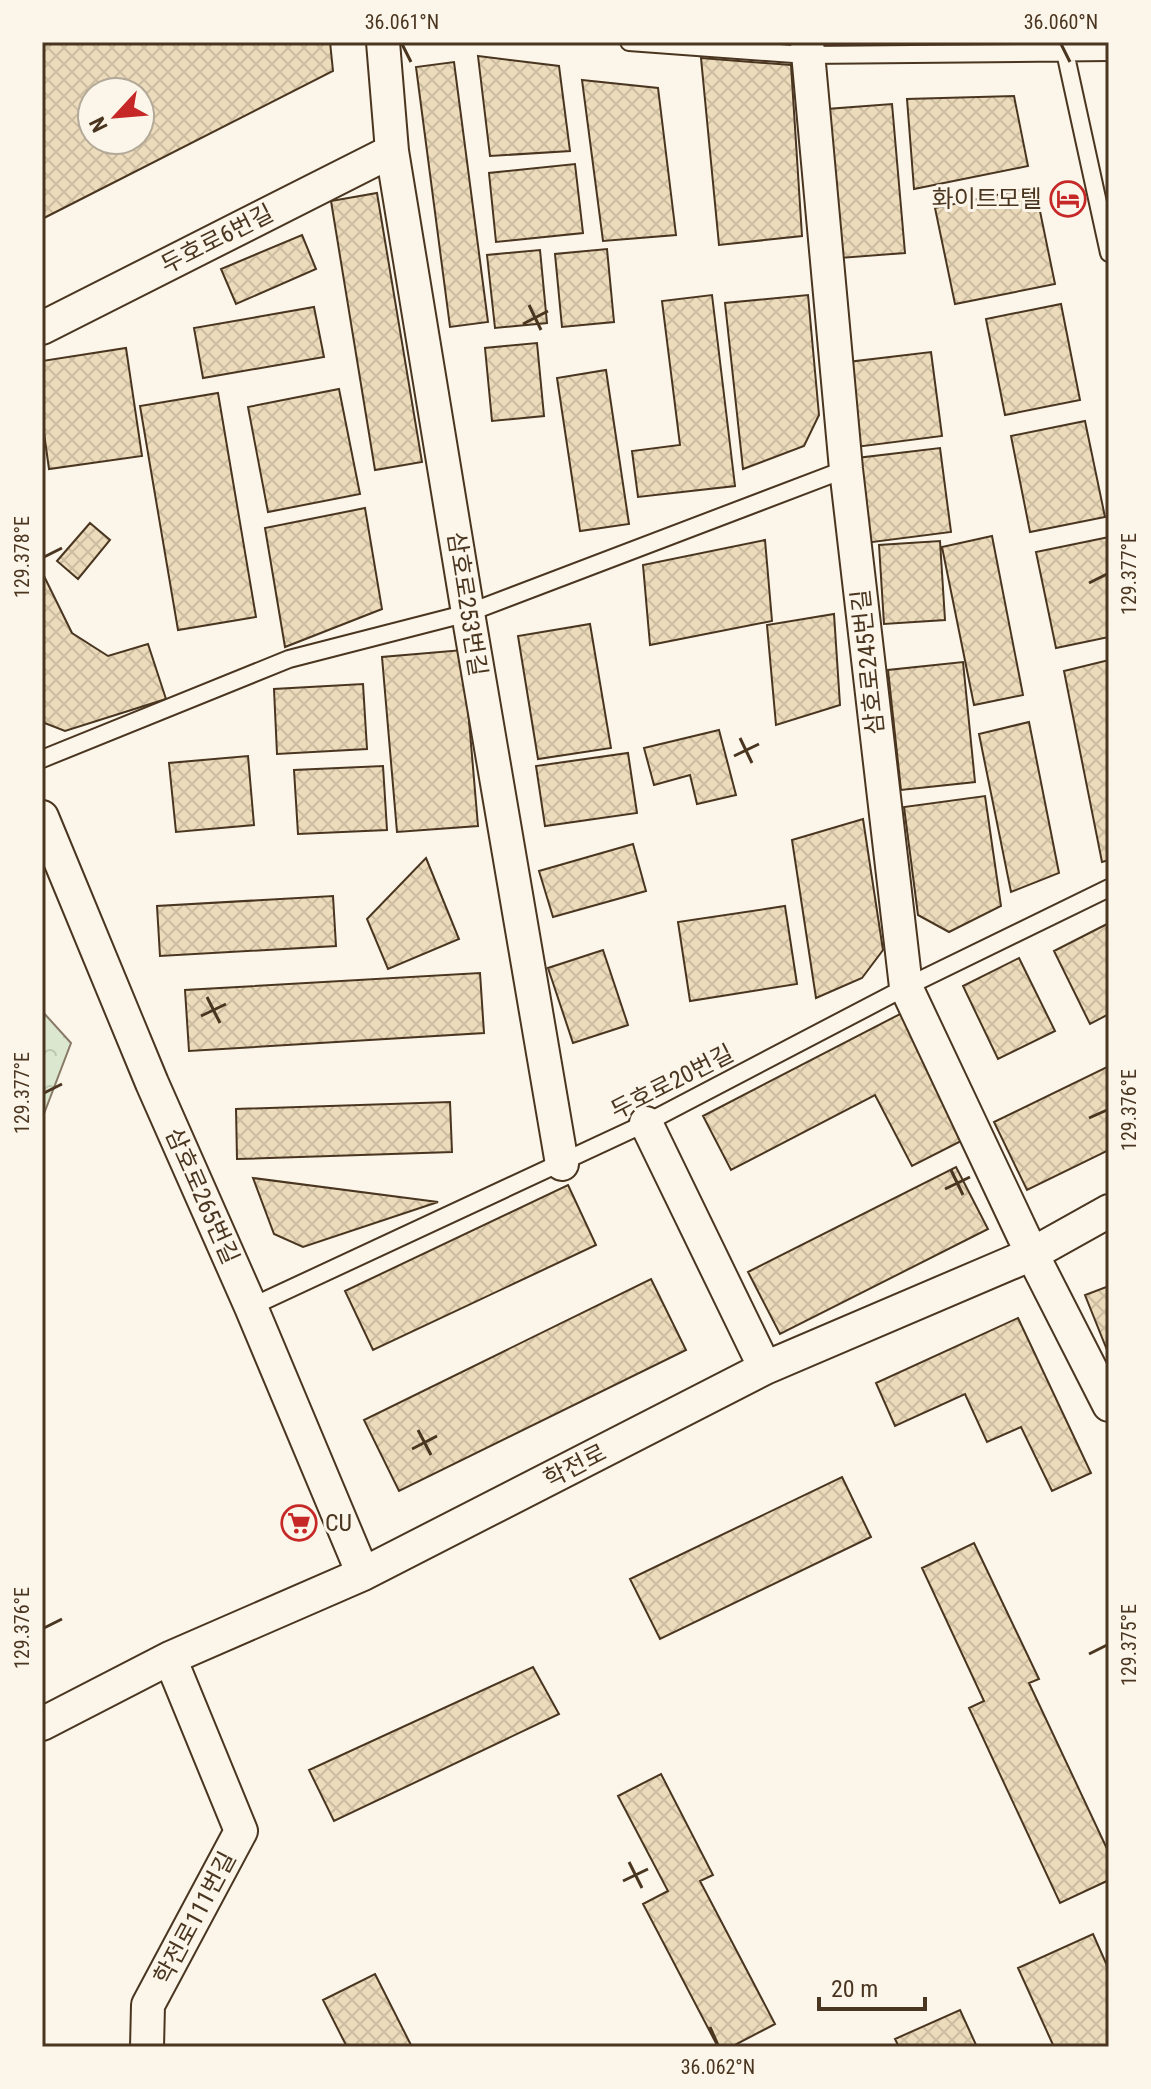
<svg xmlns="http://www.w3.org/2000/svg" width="1151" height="2089" viewBox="0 0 1151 2089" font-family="'Roboto Condensed','Noto Sans KR',sans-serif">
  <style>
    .forest { fill: url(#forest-crowns); stroke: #887966; stroke-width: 2 }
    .building { fill: url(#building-cross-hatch); stroke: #4a3520; stroke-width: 2; fill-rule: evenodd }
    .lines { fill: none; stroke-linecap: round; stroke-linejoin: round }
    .lane-casing { stroke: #4a3520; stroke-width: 20 }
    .street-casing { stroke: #4a3520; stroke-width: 36 }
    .lane { stroke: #fbf6e9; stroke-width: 16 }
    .street { stroke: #fbf6e9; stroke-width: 32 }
    .ticks { fill: none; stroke: #4a3520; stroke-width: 3 }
    .labels { text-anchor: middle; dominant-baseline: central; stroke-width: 6; stroke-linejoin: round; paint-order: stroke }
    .poi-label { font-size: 24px; fill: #4a3520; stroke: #fbf6e9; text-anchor: end }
    .street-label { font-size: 24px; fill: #4a3520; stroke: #fbf6e9 }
    .neatline { fill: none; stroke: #4a3520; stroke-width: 3 }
    .ticks-label { font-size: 20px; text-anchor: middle; fill: #4a3520 }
  </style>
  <defs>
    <pattern id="forest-crowns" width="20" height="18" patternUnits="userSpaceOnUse" patternTransform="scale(2)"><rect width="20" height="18" fill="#dce7d0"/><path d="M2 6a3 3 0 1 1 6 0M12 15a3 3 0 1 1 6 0" fill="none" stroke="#bec7b2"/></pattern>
    <pattern id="building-cross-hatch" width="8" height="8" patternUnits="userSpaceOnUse" patternTransform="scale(2)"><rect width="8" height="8" fill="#ecdcbc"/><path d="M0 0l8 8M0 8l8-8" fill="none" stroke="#ccbda1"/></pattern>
  </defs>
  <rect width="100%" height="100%" fill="#fbf6e9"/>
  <path class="forest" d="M 42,1011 L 71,1043 L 42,1119 Z"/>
  <path class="building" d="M 42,42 L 330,42 L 333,71 L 42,219 ZM 92,92 L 140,92 L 140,140 L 92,140 Z
    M 478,56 L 559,66 L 570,151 L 490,156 Z
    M 701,58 L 791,65 L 802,236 L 719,245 Z
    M 454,62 L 488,322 L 450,327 L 416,67 Z
    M 582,80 L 658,88 L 676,235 L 603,241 Z
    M 1014,96 L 1028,166 L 914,189 L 907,99 Z
    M 892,104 L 905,253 L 840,258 L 827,109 Z
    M 575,164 L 583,233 L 496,242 L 489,173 Z
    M 1035,187 L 1055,284 L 955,304 L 935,208 Z
    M 377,193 L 422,462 L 375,470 L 331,201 Z
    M 302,235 L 316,269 L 236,304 L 221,269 Z
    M 607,249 L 614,322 L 562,327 L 555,254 Z
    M 540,250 L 547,323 L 495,328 L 487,255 Z
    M 712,295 L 735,486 L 638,497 L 632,451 L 680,445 L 662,301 Z
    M 808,295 L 819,415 L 804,446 L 743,469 L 725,303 Z
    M 1061,304 L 1080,400 L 1005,415 L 986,319 Z
    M 314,307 L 324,357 L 203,378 L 194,328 Z
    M 537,343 L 544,416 L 492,421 L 485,348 Z
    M 126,348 L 142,456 L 49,469 L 42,419 L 42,361 Z
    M 931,352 L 942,436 L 856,447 L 848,362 Z
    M 606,370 L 629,524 L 580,531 L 557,378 Z
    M 339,389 L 360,494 L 268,512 L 248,407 Z
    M 218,393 L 256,617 L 178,630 L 140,406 Z
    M 1085,421 L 1105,517 L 1030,532 L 1011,436 Z
    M 940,448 L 951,532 L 865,543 L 857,458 Z
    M 365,508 L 382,609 L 285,647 L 265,528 Z
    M 90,523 L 110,540 L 78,579 L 57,561 Z
    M 992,536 L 1023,695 L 974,705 L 942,547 Z
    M 1109,537 L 1109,637 L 1056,648 L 1036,552 Z
    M 765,540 L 772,621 L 650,645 L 643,565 Z
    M 940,541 L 945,620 L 884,624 L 879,545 Z
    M 42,572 L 72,633 L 108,656 L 148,644 L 166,699 L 65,731 L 42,722 Z
    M 834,614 L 840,705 L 776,725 L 767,625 Z
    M 590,624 L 611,748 L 538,759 L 518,636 Z
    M 463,650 L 478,826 L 397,832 L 382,657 Z
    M 1109,660 L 1109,860 L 1102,862 L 1064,671 Z
    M 963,662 L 975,782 L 901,790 L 888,670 Z
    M 363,684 L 367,749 L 277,754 L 274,689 Z
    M 1029,722 L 1059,873 L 1011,892 L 979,734 Z
    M 719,730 L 736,795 L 697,804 L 690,775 L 654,785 L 644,748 Z
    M 628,753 L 637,813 L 545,826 L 536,766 Z
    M 248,756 L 254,825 L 176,832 L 169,763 Z
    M 383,766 L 387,830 L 298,834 L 294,770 Z
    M 985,796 L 1001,906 L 949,932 L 918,915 L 904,807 Z
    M 863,819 L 883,950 L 862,978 L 816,998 L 792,840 Z
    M 633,844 L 646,891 L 553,917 L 539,871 Z
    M 426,858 L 459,939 L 388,969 L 367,919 Z
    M 333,896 L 336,946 L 160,956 L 157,906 Z
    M 785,906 L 797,984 L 690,1001 L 678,922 Z
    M 1109,923 L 1109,1014 L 1090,1024 L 1054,951 Z
    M 603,950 L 628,1025 L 573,1043 L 548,968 Z
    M 1019,958 L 1055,1031 L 998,1059 L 963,986 Z
    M 480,973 L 484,1033 L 189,1051 L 185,990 Z
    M 902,1013 L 967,1138 L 912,1166 L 875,1095 L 731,1170 L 703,1116 Z
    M 1109,1066 L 1109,1150 L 1027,1190 L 994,1122 Z
    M 450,1102 L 452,1152 L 237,1159 L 236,1109 Z
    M 956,1167 L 988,1229 L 780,1334 L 748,1272 Z
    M 253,1178 L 438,1202 L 303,1247 L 274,1234 Z
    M 568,1185 L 596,1245 L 373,1350 L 345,1291 Z
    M 651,1279 L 686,1350 L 399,1491 L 364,1420 Z
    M 1109,1286 L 1109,1355 L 1085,1295 Z
    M 1018,1318 L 1091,1473 L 1052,1491 L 1021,1427 L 987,1442 L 965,1394 L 895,1426 L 876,1383 Z
    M 842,1477 L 871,1537 L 660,1639 L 630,1579 Z
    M 974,1543 L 1039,1679 L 1029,1683 L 1109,1853 L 1109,1880 L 1060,1903 L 969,1708 L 984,1701 L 922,1568 Z
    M 533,1667 L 559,1714 L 334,1821 L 309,1770 Z
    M 661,1774 L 713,1875 L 700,1881 L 775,2024 L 731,2047 L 718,2047 L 643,1904 L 668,1891 L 618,1796 Z
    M 1093,1934 L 1109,1970 L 1109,2047 L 1054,2047 L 1018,1968 Z
    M 375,1974 L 412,2047 L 347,2047 L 323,2000 Z
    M 960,2010 L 977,2047 L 899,2047 L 895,2039 Z"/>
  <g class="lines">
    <defs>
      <path id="lane" d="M 629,42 L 807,55 L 1109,52
        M 1065,52 L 1109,253
        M 42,759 L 289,659 L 468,613 L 846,469
        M 251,1307 L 646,1123 L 906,987 L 1109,888"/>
      <path id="street" d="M 383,42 L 392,151 L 468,613 L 562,1164
        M 807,42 L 846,469 L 906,987 L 1032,1254 L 1109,1405
        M 42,328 L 392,151
        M 42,817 L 152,1083 L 251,1307 L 363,1574
        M 646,1123 L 765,1368
        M 42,1724 L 170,1658 L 363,1574 L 765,1368 L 1032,1254 L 1109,1211
        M 147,2047 L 148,2005 L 241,1831 L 170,1658"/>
    </defs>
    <use href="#lane" class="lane-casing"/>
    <use href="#street" class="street-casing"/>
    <use href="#lane" class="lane"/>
    <use href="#street" class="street"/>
  </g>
  <path class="ticks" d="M 402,44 L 411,62M 1061,44 L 1070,62M 529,305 L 541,330M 523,324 L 548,311M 44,557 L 62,548M 1089,583 L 1107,574M 740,738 L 752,763M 734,756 L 759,744M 207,997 L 220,1023M 201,1016 L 226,1004M 44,1093 L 62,1084M 1089,1118 L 1107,1110M 951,1170 L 963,1195M 945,1189 L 970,1177M 418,1430 L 431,1455M 412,1449 L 437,1436M 44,1628 L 62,1619M 1089,1654 L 1107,1645M 629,1862 L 642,1888M 623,1881 L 648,1869M 710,2027 L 718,2045"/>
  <defs>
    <symbol id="hotel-ring" viewBox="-11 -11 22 22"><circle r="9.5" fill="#fbf6e9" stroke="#c62828" stroke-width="1.5"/><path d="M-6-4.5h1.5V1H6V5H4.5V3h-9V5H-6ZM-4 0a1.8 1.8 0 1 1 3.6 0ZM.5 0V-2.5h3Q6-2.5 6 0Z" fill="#c62828"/></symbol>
    <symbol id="supermarket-ring" viewBox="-11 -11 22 22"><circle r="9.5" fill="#fbf6e9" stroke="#c62828" stroke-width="1.5"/><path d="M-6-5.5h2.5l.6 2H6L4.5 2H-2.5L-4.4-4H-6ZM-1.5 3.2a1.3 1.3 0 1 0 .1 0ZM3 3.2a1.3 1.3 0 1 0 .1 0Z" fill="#c62828"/></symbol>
  </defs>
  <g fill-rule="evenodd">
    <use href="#hotel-ring" x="1048" y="179" width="40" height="40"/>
    <use href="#supermarket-ring" x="279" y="1503" width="40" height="40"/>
  </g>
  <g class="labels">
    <g class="poi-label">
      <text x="1042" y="199">화이트모텔</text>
      <text x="325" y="1523" text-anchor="start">CU</text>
    </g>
    <g class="street-label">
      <text transform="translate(217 239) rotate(-27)">두호로6번길</text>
      <text transform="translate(467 604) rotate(81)">삼호로253번길</text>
      <text transform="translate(868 662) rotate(-96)">삼호로245번길</text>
      <text transform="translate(672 1082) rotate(-27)">두호로20번길</text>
      <text transform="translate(202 1196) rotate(66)">삼호로265번길</text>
      <text transform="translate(575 1466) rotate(-27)">학전로</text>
      <text transform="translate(195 1918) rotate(-62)">학전로111번길</text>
    </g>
  </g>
  <rect width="1151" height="2089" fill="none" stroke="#fbf6e9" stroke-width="88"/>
  <g transform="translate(116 116) rotate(244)"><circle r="38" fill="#fbf6e9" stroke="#b4a999" stroke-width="2"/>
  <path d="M0-6L14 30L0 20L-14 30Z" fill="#c62828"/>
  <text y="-12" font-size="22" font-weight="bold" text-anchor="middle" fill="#4a3520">N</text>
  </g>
  <path d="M819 1997v12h106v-12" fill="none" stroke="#4a3520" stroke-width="4"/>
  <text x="831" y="1997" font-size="24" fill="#4a3520" stroke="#fbf6e9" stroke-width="6" paint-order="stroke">20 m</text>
  <rect x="44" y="44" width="1063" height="2001" class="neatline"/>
  <g class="ticks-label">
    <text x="402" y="29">36.061°N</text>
    <text x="1061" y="29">36.060°N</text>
    <text transform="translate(22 557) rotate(-90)" y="7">129.378°E</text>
    <text transform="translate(1129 574) rotate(-90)" y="7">129.377°E</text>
    <text transform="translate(22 1093) rotate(-90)" y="7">129.377°E</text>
    <text transform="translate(1129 1110) rotate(-90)" y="7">129.376°E</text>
    <text transform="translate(22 1628) rotate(-90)" y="7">129.376°E</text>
    <text transform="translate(1129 1645) rotate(-90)" y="7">129.375°E</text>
    <text x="718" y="2074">36.062°N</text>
  </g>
</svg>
